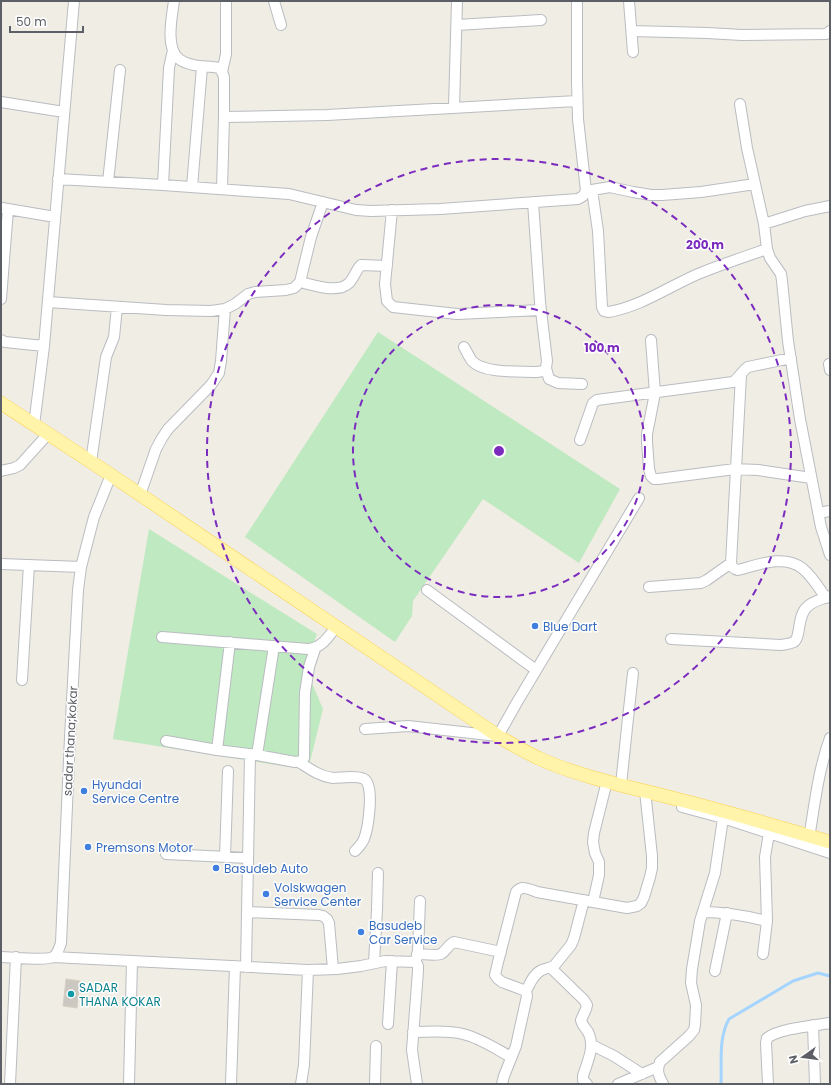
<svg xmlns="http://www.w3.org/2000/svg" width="831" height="1085" viewBox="0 0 831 1085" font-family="Poppins,sans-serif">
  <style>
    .green { fill: #bfe9c0 }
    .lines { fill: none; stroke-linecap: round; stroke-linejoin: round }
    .stream { stroke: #a5d5ff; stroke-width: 3 }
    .building { fill: #cbc8c1; stroke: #d5d0c2 }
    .minor-casing { stroke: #b9bcc1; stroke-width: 12 }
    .major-casing { stroke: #fcd151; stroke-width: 14 }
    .minor { stroke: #fff; stroke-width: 10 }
    .major { stroke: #fff4aa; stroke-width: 13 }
    .ring { fill: none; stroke: #7b2cbf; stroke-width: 2; stroke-dasharray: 7 5 }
    .shop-dot { fill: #3f7fe0; stroke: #fff; stroke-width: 1.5 }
    .culture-dot { fill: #0f9aa8; stroke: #fff; stroke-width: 1.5 }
    .labels { text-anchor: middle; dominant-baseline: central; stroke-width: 3; stroke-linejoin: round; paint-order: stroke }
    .shop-label { font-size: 12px; fill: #366cbe; stroke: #fff; text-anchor: start }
    .street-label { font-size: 12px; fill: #5c6066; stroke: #fff }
    .culture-label { font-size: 12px; fill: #0d838f; stroke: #fff; text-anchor: start }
    .centre { fill: #7b2cbf; stroke: #fff; stroke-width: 2 }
    .ring-label { font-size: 12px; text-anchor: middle; font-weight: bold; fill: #7b2cbf; stroke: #fff; stroke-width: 3; stroke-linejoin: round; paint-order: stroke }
  </style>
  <rect width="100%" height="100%" fill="#f0ede4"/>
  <path class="green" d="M 378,332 L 620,489 L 579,563 L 483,499 L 413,601 L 412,616 L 395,642 L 245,537 Z
    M 149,529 L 317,634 L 305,667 L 323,709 L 308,770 L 113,739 Z"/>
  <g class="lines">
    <path class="stream" d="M 721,1084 C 722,1062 718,1039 729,1019 L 793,981 L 818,973 L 830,976"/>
  </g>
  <path class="building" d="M 66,979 L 80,981 L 77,1008 L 63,1006 Z"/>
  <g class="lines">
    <defs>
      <path id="minor" d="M 174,1 C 172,16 165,48 179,59 C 183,62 189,64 194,65 C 202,67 210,66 219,68 L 222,72 L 224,77 L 224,117 L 222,189
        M 274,1 L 281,25
        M 629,1 L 633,52
        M 457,25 L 541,20
        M 632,31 L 707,33 L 742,35 L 826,34 L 830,31
        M 222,72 L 226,54 L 226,1
        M 1,102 L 64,112
        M 740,104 L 747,148 L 764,224 L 767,249 L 770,258 L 781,274 L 782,281 L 788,341 L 800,419 L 821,527 L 830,555
        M 454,107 L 457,1
        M 224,117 L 327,115 L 577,101
        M 58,179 L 163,185 L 289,194 L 356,210 L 371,211 L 440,209 L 578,199 L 583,196 L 586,191 L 578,119 L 577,81 L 577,1
        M 108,182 L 120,70
        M 163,185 L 169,68 L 173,50
        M 192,187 L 202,67
        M 592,190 L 598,231 L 602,307 L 604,311 L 608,312 C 640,307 668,287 698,274 C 720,265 744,257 767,249
        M 586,191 L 610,187 L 633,192 L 651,195 L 662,195 L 701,192 L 755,184
        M 2,208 L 55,217
        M 392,210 L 385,284 L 387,301 L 393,307 L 457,314 L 541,310
        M 764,224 L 805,211 L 830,206
        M 300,282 C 313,285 338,294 349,283 C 354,278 356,270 361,265 L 387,266
        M 1,299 L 8,209
        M 48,302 L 166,310 L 211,311 L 225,309 L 235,304 L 248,294 L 255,292 L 286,290 L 294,288 L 300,282 L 311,237 L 323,202
        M 1,340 L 5,342 L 44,346
        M 651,340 L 655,393 L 647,434 L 647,442 L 649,469 L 651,476 L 654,479 L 658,479 L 735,469 L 758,470 L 811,478
        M 464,347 C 467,352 469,357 472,361 C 484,374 520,371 536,372 L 544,371 L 546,368 L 547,361 L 540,302 L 533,202
        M 829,364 L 830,370
        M 546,368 L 549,379 L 558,383 L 582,384
        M 741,375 L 731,563 C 732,567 733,569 738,570 C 758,565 784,554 802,568 C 812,576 819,588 826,598
        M 34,425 L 44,346 L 74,1
        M 580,440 L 593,403 L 597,400 L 733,382 C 739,378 742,371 748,367 L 791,358
        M 91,462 L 106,357 L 114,337 L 117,307
        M 1,471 L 14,468 L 20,465 L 48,434
        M 140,495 L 156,449 L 162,438 L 168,429 L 211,385 L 219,373 L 221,361 L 225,309
        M 818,513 L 830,511
        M 1,564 L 81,567
        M 649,587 L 701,583 L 707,580 L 731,563
        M 427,590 L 536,670
        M 162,637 L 308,649 C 322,648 328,637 336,627
        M 671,639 L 781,645 C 785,644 790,644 794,642 C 801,637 797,616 807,607 C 812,601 823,599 830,596
        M 22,680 L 29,565
        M 365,729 L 408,726 L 498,736 L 516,704 L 639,498
        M 166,741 L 217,750 L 257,755 L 295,762 L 302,761 L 304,758 L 304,754 L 305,693 L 309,667 L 315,649
        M 217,750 L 230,642
        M 257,755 L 274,646
        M 299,762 C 310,769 319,776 333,778 C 341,778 356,775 364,779 C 375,785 368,829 364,839 C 362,844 358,848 355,851
        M 621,785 L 628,718 L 633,673
        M 682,807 L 723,818 L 830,853
        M 810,832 C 815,801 819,768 830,738
        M 166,854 L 248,858
        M 225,857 L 228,771
        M 593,902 L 599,875 L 599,862 L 595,853 L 593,842 L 594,833 L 607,781
        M 247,912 L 319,915 L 323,916 L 327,919 L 329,923 L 333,969
        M 703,912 C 725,912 746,916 767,921
        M 417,954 C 423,954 437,956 441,954 C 446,951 448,945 454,942 L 501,952
        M 763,954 L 767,921 L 765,857 L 769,833
        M 1,957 C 12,957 45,961 53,957 C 58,954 59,948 61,943 L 70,737 L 78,590 L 81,567 L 94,517 L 111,475
        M 53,957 L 308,970 L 337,969 L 361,966 L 385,961 L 416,962 L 418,966 L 418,971 L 412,1050 L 417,1084
        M 416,960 L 418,951 L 420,901
        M 374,962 L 377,910 L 378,873
        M 246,967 L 250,754
        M 551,968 L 584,1000 L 587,1005 L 586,1009 L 581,1020 C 582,1026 587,1029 589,1034 C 595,1048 587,1062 583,1076 L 583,1080 L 587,1084
        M 715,971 L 727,913
        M 526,991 C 530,984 533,974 542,970 C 546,968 550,968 554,966 L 571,945 L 574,938 L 584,900
        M 388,1024 L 392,961
        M 813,1025 L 815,1084
        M 413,1032 C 429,1032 447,1030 463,1034 C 480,1038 496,1049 511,1057
        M 592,1045 L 614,1056 L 642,1074
        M 10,1084 L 16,957
        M 129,1084 L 132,961
        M 231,1084 L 235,966
        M 301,1084 L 304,1065 L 308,970
        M 375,1084 L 376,1046
        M 502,1084 L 504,1076 L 516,1046 L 527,996 L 526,991 L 502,982 L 498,979 L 495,975 L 498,962 L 516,892 C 522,885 529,889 537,892 L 627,908 L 637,906 L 641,903 L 644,897 L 650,877 L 652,868 L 652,856 L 645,791
        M 618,1084 L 658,1067
        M 663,1084 C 659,1076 656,1071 660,1062 L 689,1036 L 694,1030 L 695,1025 L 696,1005 L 691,983 L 692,969 L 700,921 L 715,873 L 723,818
        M 768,1084 L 766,1043 L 767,1038 C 781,1028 813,1026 830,1023"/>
      <path id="major" d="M 1,403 L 111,475 L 498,736 C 511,744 524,751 538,758 C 582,778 636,788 684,801 C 733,813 781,828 830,842"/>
    </defs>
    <use href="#minor" class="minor-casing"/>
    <use href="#major" class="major-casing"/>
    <use href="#minor" class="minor"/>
    <use href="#major" class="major"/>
  </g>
  <g class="ring">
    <circle cx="499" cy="451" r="146"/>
    <circle cx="499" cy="451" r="292"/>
  </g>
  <g class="shop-dot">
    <circle cx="535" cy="626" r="4"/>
    <circle cx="84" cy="791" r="4"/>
    <circle cx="88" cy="847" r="4"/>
    <circle cx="216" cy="868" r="4"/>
    <circle cx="266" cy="894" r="4"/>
    <circle cx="361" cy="932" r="4"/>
  </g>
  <circle class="culture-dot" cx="71" cy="994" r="4"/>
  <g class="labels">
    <g class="shop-label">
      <text x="543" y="626">Blue Dart</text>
      <text x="92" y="784">Hyundai<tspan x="92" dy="14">Service Centre</tspan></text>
      <text x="96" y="847">Premsons Motor</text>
      <text x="224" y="868">Basudeb Auto</text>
      <text x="274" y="887">Volskwagen<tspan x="274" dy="14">Service Center</tspan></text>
      <text x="369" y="925">Basudeb<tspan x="369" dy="14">Car Service</tspan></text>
    </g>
    <g class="street-label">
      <text transform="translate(70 741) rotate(-87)">sadar thana;kokar</text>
    </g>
    <g class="culture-label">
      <text x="79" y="987">SADAR<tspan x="79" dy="14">THANA KOKAR</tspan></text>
    </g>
  </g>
  <circle cx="499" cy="451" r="6" class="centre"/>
  <g class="ring-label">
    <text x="705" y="249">200 m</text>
    <text x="602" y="352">100 m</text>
  </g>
  <rect width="831" height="1085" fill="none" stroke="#5c6066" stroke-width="4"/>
  <g transform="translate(803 1057) rotate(256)" stroke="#ffffff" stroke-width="3" paint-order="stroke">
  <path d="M0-3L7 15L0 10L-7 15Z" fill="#5c6066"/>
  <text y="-6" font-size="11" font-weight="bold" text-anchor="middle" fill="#5c6066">N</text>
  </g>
  <path d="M10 26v6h73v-6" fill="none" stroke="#5c6066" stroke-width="2"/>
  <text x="16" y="26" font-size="12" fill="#5c6066" stroke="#ffffff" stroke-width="3" paint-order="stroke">50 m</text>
</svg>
